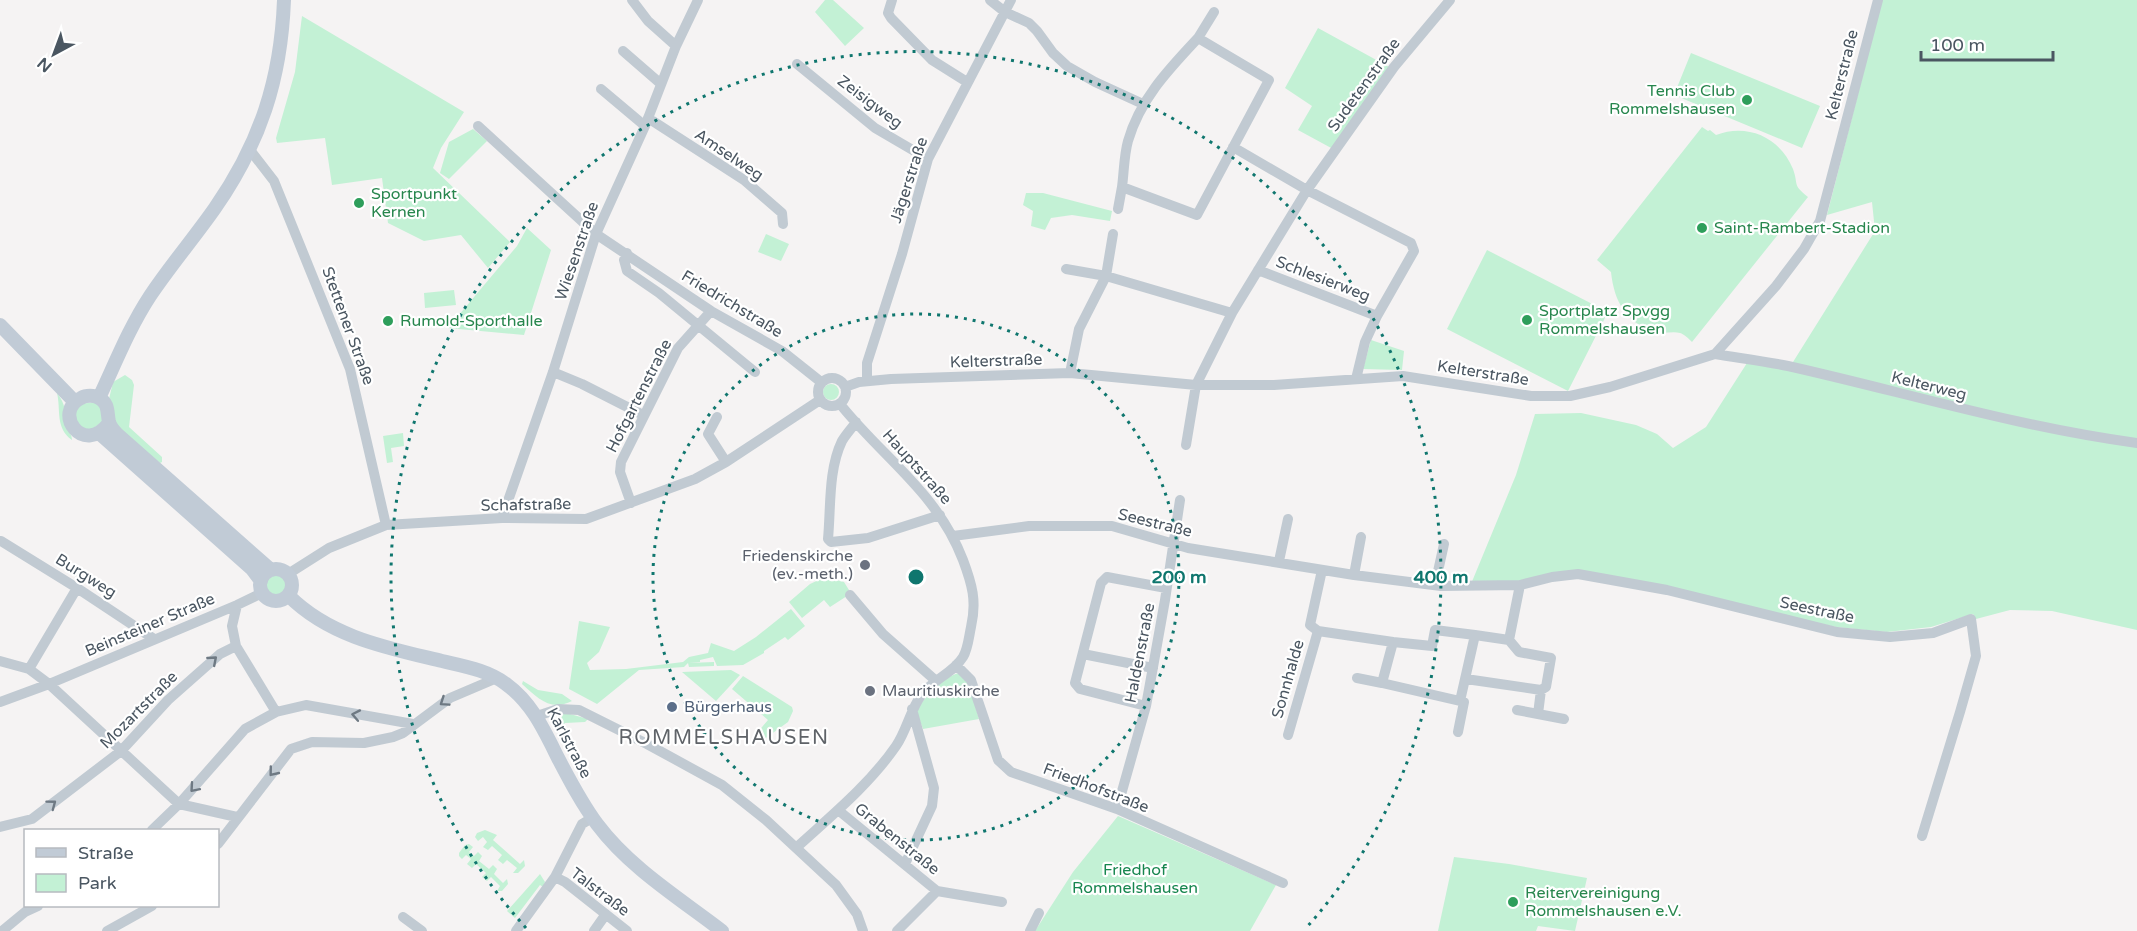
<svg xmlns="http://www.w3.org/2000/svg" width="2137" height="931" viewBox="0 0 2137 931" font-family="'Varela Round',sans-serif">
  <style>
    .green { fill: #c3f1d5 }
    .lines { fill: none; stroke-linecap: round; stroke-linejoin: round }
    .street { stroke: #c1cad2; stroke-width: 10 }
    .secondary { stroke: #c1cbd6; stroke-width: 14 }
    .oneway { stroke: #6e7983 }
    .ring { fill: none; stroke: #0f766e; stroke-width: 3; stroke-dasharray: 3 6 }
    .leisure-dot { fill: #2e9e5b; stroke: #fff; stroke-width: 2 }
    .worship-dot { fill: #6b7280; stroke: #fff; stroke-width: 2 }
    .service-dot { fill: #5c6f8a; stroke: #fff; stroke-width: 2 }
    .labels { text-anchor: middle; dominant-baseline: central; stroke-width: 4.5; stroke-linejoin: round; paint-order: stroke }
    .street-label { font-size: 16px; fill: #4a5661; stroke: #fff }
    .leisure-label { font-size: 16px; fill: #27864d; stroke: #fff; text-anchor: start }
    .worship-label { font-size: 16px; fill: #5b616d; stroke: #fff; text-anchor: end }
    .service-label { font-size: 16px; fill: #4e5e75; stroke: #fff; text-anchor: start }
    .park-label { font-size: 16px; fill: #17864f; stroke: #fff }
    .quarter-label { font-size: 20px; letter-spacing: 1.5px; fill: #5f6368; stroke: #fff }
    .centre { fill: #0f766e; stroke: #fff; stroke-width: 3 }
    .ring-label { font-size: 18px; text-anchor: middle; font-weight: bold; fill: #0f766e; stroke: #fff; stroke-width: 4.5; stroke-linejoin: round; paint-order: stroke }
  </style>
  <rect width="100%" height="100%" fill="#f5f3f3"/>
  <path class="green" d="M 825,0 L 833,0 L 864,28 L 845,46 L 815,12 Z
    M 1882,0 L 2137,0 L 2137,630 L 2052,611 L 2010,610 L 1976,619 L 1973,614 L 1931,627 L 1887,632 L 1836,627 L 1578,570 L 1520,581 L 1471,584 L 1516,475 L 1535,414 L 1581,413 L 1636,425 L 1657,434 L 1673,448 L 1706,427 L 1747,363 L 1788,370 L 1875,231 L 1872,202 L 1827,215 Z
    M 302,16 L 464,112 L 441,148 L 433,168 L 510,242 L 488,268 L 461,235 L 424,241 L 388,223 L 382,178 L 332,185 L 325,138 L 277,143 L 276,138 L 295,72 Z
    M 1318,28 L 1391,68 L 1333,149 L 1298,130 L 1312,106 L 1285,88 Z
    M 1691,53 L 1820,106 L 1802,148 L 1674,95 Z
    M 1702,127 L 1708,131 L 1710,130 L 1716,135 C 1747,123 1780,137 1793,169 C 1799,186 1792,184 1808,197 L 1692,342 C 1689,339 1684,334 1680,333 C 1673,331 1664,334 1656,332 C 1626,324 1614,301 1611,272 L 1597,260 Z
    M 473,129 L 487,141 L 449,179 L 440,173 L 449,142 Z
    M 1026,193 L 1043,193 L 1112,211 L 1110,221 L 1072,215 L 1051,218 L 1045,230 L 1031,226 L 1033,211 L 1023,205 Z
    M 527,228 L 551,250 L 524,335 L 448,328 L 517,246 Z
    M 766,234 L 789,244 L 781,261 L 758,252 Z
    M 1487,250 L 1608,312 L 1568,391 L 1447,329 Z
    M 454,290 L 456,305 L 425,308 L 424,293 Z
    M 1371,340 L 1404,351 L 1402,370 L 1363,369 Z
    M 125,375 L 132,380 L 134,385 L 129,427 L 162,457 L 162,462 L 160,463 L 118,429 L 109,399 L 113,382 Z
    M823 392a8 8 0 1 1 16 0a8 8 0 1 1-16 0Z
    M 57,393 C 66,404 65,413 67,426 C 69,432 72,435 72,440 C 55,428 61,410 57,393 Z
    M 98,402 L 105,420 L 88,432 L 75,423 L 75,408 L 78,404 Z
    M 403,433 L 404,446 L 391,448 L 393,462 L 387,463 L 383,436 Z
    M265 585a11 11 0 1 1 22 0a11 11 0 1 1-22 0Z
    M 825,577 L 844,582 L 849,590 L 847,596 L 830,607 L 824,600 L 802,618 L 789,602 L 810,584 Z
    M 791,609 L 805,626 L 788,640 L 785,637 L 764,651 L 764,653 L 743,665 L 717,666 L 713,657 L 700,660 L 700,662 L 689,663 L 714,662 L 714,666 L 689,667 L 688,663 L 684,667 L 639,670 L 597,704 L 569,689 L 579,621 L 610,627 L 599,652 L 587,663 L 590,670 L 626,669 L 683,662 L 689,657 L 708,653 L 711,643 L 734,651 L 756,637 Z
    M 731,670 L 740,675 L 716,701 L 682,672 Z
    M 959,673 L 968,682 L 979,719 L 923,729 L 916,710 C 928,695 940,678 959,673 Z
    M 743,676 L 792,707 L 793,711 L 788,722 L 763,740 L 756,734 L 768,720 L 732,689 Z
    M 523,681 L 538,690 L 562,694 L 572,701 C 550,712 538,698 522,684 Z
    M 564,714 L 570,714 L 588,719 L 585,722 L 565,723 L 556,733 L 555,718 Z
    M 1118,816 L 1276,885 L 1250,931 L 1035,931 L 1073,872 Z
    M 485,830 L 497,835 L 493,840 L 520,864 L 524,860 L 525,866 L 518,873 L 513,873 L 517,868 L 507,860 L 503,864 L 498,860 L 502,855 L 492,846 L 488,850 L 483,847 L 487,842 L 483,837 L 478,841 L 475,837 L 477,833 Z
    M 469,844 L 473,847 L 469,852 L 474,856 L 478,852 L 482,856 L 479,861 L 489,869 L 493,865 L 497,869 L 494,874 L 503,883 L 507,879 L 508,884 L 502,891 L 497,891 L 500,886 L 491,877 L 487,881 L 482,877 L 486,873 L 476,864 L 472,868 L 467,864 L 471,859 L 466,855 L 462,859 L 459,856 L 459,853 L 465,845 Z
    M 1454,857 L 1509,864 L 1587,878 L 1575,931 L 1538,926 L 1536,931 L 1438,931 Z
    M 540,874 L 545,882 L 543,887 L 540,885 L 515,918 L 507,911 Z"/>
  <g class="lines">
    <path class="street" d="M 632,0 L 648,21 L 676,46
      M 892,0 L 888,13 L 891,18 L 932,60 L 967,82
      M 990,0 L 1005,12 L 1029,23 L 1037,31 L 1053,53 L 1067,66 L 1095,82 L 1143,104
      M 1198,38 L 1269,80 L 1197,215 L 1122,187 C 1124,172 1124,155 1128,141 C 1140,99 1169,69 1198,38 Z
      M 1198,38 L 1214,12
      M 623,51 L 661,84
      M 797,64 L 875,128 L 928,159
      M 601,89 L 645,126
      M 648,118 L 744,180 L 782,213 L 783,224
      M 478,126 L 596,234 L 711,311 L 782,351 L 821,382
      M 1233,147 L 1307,190 L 1411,243 L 1414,251 L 1377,316 L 1365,342 L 1356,379
      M 250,150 L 274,181 L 350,369 L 386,525
      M 1118,209 L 1122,187
      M 627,253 L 624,260 L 627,271 L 659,293 L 755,372
      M 1066,269 L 1106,276 L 1232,313
      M 1258,270 L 1377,316
      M 1715,354 C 1739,358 1764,361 1788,366 C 1904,392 2018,427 2137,443
      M 553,372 L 582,384 L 643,415
      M 1070,373 L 1079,329 L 1106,276 L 1113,234
      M818 392a14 14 0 1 1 28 0a14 14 0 1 1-28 0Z
      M 867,381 L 867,363 L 902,254 L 928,159 L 1011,0
      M 845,387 L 859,382 L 891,379 L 1070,373 L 1196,385 L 1274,385 L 1403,376 L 1531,396 L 1570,396 L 1610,387 L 1715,354 L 1776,286 L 1804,249 L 1820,221 L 1878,0
      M 717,417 L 708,434 L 726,462
      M 856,422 C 852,428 846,434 842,441 C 828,470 831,508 828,539 L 831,542 L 868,538 L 940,515
      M 1186,445 L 1196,385 L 1232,313 L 1307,190 L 1394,67 L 1450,0
      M 631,503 L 620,472 L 621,462 L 678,348 L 711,311
      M 502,518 L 553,372 L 596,234 L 645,126 L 676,46 L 698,0
      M 953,536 L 1029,526 L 1112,526 L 1188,548 L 1354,575 L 1441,586 L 1520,585 L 1552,577 L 1578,574 L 1667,590 L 1837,632 L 1890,637 L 1933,633 L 1971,619 L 1976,656 L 1960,712 L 1922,836
      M 1,541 L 77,588 L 154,639
      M 1279,561 L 1288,519
      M 288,574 L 329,548 L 386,525 L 502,518 L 586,519 L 695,479 L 726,462 L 820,400
      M 1354,575 L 1361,537
      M 1435,585 L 1444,544
      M 850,595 L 883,634 L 935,680
      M 237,605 L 232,626 L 236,646 L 276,712
      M 1318,631 L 1393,642 L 1382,683 L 1460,701 L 1475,635 L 1509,640 L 1520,585
      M 1509,640 L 1519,652 L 1551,658 L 1546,687 L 1541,690 L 1538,714 L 1564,719
      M 1393,642 L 1432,646 L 1435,630 L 1475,635
      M 1083,654 L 1153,668
      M 0,661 L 29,669 L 49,684 L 179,804 L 237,817
      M 956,665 L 971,680 L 998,760 L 1011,772 L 1117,809 L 1283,883
      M 29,669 L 77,588
      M 1357,678 L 1382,683
      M 1466,679 L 1541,690
      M 0,702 L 49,684 L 237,605 L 262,593
      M 1146,706 L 1080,689 L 1075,683 L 1101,583 L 1107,577 L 1166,588
      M 1517,710 L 1538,714
      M 537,716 L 558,709 L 579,710 L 647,744 L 722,785 L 766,820 L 836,885 L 857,914 L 863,931
      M 1458,732 L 1464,702 L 1460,701
      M 1288,735 L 1318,631 L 1310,625 L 1322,570
      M 1117,809 L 1146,706 L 1165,600 L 1180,500
      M 838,810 L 937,891
      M 0,827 L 32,819 L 121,751 L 168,700 L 220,654 L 236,646
      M 152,830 L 179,804 L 245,729 L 276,712 L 306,705 L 413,724
      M 218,844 L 291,749 L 312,742 L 364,743 L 393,737 L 403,733 L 450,698 L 497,678
      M 797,847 C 831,816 869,785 896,746 C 907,730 910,710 922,694 C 933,680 954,672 963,657 C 968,649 969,636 971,627 C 977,601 972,584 963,560 C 937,492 883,458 840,404
      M 905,864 L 932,806 L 934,788 L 912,709
      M 555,877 L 565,882 L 627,931
      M 403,917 L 422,931
      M 2,931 L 25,912 L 38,906
      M 107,931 L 152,906
      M 516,931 L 555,877 L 582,824 L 592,818
      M 594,931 L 606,914
      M 897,931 L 937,891 L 1002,902
      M 1030,931 L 1039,913"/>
    <path class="secondary" d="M 0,325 L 75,402
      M 99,398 C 115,364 129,328 150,296 C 170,266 194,238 215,208 C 260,143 281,80 284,0
      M 109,423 C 83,457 52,412 81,398 C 86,395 94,395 99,398 C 109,403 107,413 109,422 C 110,426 114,431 117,434 L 271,570
      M 99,433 L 252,569 L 261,581
      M260 585a16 16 0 1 1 32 0a16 16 0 1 1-32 0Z
      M 289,596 C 330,637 388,648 442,661 C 463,666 488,670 506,684 C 532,703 544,730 558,758 C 570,781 582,804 597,824 C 630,868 679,898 722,931"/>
  </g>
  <defs><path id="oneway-chevron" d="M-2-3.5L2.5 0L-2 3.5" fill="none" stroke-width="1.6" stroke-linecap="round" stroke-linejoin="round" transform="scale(1.5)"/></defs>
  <g class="oneway">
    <use href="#oneway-chevron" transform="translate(213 660) rotate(-41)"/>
    <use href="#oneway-chevron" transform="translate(444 702) rotate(146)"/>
    <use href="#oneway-chevron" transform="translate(356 715) rotate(-169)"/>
    <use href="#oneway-chevron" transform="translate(273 772) rotate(129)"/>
    <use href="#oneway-chevron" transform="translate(194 788) rotate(131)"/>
    <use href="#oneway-chevron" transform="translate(52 804) rotate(-37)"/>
  </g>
  <g class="ring">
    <circle cx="916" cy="577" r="263"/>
    <path d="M526 928A525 525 0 1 1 1306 928"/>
  </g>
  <g class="leisure-dot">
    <circle cx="1747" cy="100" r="6"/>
    <circle cx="359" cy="203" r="6"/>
    <circle cx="1702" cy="228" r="6"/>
    <circle cx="1527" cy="320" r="6"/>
    <circle cx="388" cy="321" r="6"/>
    <circle cx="1513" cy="902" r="6"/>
  </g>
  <g class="worship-dot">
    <circle cx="865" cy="565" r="6"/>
    <circle cx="870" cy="691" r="6"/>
  </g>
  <circle class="service-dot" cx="672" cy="707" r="6"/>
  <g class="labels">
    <g class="street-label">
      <text transform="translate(1842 75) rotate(-76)">Kelterstraße</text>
      <text transform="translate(1364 85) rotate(-54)">Sudetenstraße</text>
      <text transform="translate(870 102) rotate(37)">Zeisigweg</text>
      <text transform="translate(729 155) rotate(34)">Amselweg</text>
      <text transform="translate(909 180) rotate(-72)">Jägerstraße</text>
      <text transform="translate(577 251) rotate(-71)">Wiesenstraße</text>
      <text transform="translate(1323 279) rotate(21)">Schlesierweg</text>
      <text transform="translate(732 304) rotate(31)">Friedrichstraße</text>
      <text transform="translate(348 326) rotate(70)">Stettener Straße</text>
      <text transform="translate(996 361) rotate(-2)">Kelterstraße</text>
      <text transform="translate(1483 373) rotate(9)">Kelterstraße</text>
      <text transform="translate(1929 386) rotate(14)">Kelterweg</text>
      <text transform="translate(639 396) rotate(-63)">Hofgartenstraße</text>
      <text transform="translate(917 467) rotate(48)">Hauptstraße</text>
      <text transform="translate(526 505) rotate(-1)">Schafstraße</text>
      <text transform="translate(1155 523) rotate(14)">Seestraße</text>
      <text transform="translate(86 576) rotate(32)">Burgweg</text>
      <text transform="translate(1817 610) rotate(12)">Seestraße</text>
      <text transform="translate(150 625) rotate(-23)">Beinsteiner Straße</text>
      <text transform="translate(1140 653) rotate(-79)">Haldenstraße</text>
      <text transform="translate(1288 679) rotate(-74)">Sonnhalde</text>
      <text transform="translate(139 710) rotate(-45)">Mozartstraße</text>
      <text transform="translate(569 743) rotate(62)">Karlstraße</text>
      <text transform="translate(1096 788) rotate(21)">Friedhofstraße</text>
      <text transform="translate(897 839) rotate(39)">Grabenstraße</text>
      <text transform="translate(600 892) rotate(37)">Talstraße</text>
    </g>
    <g class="leisure-label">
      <text x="1735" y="91" text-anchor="end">Tennis Club<tspan x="1735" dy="18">Rommelshausen</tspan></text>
      <text x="371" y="194">Sportpunkt<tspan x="371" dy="18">Kernen</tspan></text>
      <text x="1714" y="228">Saint-Rambert-Stadion</text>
      <text x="1539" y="311">Sportplatz Spvgg<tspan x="1539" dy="18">Rommelshausen</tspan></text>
      <text x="400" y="321">Rumold-Sporthalle</text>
      <text x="1525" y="893">Reitervereinigung<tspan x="1525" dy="18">Rommelshausen e.V.</tspan></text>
    </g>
    <g class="worship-label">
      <text x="853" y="556">Friedenskirche<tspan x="853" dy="18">(ev.-meth.)</tspan></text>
      <text x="882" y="691" text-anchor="start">Mauritiuskirche</text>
    </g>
    <g class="service-label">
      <text x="684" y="707">Bürgerhaus</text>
    </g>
    <g class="park-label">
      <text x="1135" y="870">Friedhof<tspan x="1135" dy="18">Rommelshausen</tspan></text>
    </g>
    <g class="quarter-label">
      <text x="724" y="738">ROMMELSHAUSEN</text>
    </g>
  </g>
  <circle cx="916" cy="577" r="9" class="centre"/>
  <g class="ring-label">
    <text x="1179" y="583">200 m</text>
    <text x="1441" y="583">400 m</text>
  </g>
  <rect x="24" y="829" width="195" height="78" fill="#ffffff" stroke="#b7bbc0" stroke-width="1.5"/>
  <rect x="36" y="848" width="30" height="9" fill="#c1cbd6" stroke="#b7bbc0" stroke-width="1.5"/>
  <text x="78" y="859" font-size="18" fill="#4a5661">Straße</text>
  <rect x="36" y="874" width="30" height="18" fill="#c3f1d5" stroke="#b7bbc0" stroke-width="1.5"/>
  <text x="78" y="889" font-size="18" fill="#4a5661">Park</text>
  <g transform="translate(54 54) rotate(221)" stroke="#ffffff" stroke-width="4.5" paint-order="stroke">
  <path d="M0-4.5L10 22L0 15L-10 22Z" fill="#4a5661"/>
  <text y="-9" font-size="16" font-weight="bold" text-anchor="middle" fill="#4a5661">N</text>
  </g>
  <path d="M1921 51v9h132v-9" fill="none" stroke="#4a5661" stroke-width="3"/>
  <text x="1930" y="51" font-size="18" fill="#4a5661" stroke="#ffffff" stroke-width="4.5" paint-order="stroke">100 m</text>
</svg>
